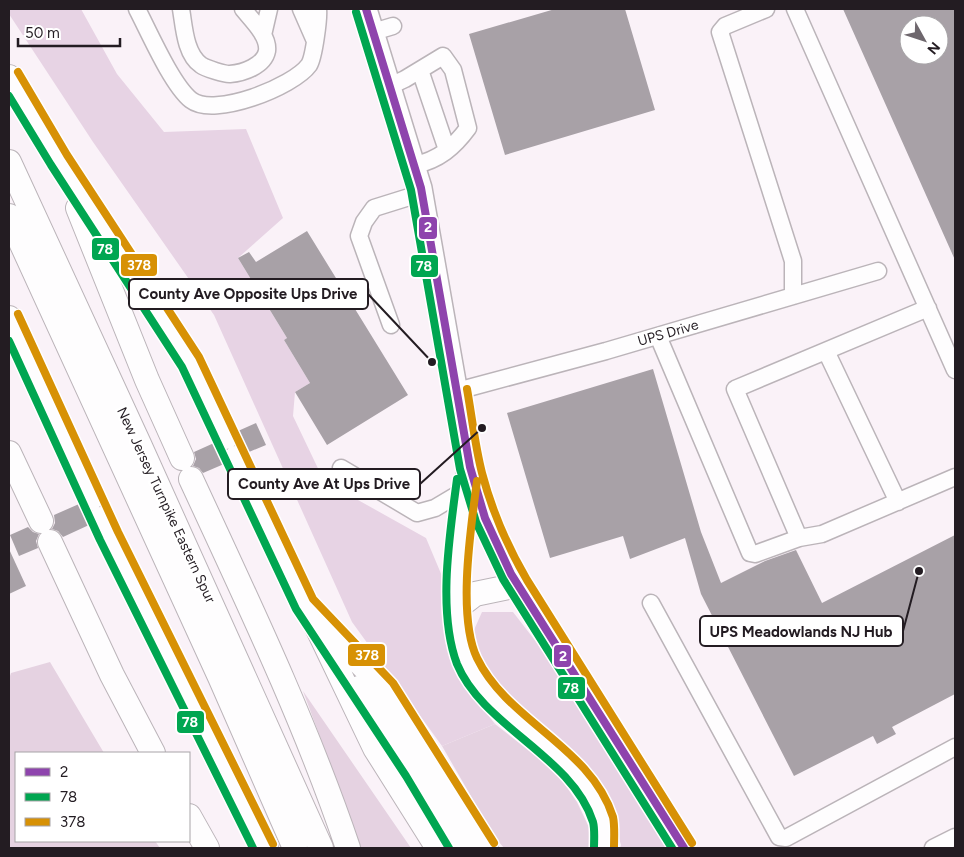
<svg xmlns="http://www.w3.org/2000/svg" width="964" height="857" viewBox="0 0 964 857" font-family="Figtree,sans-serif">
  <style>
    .green { fill: #e5d2e1 }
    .forest { fill: #e7d3e4 }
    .building { fill: #a8a1a7; fill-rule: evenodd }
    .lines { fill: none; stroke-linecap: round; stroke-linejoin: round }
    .minor-casing { stroke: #bbb4b9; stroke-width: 19 }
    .major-casing { stroke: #bbb4b9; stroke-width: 24 }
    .highway-casing { stroke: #bbb4b9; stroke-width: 26 }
    .minor { stroke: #fefdfe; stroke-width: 16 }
    .major { stroke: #fefdfe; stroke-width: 21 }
    .highway { stroke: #fefdfe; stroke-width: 24 }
    .bus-1-casing { stroke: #fff; stroke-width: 11 }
    .bus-2-casing { stroke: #fff; stroke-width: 11 }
    .bus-3-casing { stroke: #fff; stroke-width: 11 }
    .bus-1 { stroke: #8e44ad; stroke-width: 8 }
    .bus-2 { stroke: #00a651; stroke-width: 8 }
    .bus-3 { stroke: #d79105; stroke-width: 8 }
    .labels { text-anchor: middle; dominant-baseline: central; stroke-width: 5; stroke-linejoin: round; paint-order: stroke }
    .street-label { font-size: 14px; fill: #231c22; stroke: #fff }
    .leader { fill: none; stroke: #231c22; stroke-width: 2 }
    .callout-dot { fill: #231c22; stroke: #fff; stroke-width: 2 }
    .callout { fill: #fff; stroke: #231c22; stroke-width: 2 }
    .callout-label { font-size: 15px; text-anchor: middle; font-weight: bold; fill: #231c22 }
    .line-badge { stroke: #fff; stroke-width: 2 }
    .badge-label { font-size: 14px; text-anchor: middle; font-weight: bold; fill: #fff }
  </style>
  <rect width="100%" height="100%" fill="#faf2f8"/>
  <path class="green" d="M 50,662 L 104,753 L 16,753 L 16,841 L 155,841 L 160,848 L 9,848 L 9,679 L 11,673 Z
    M 303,691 L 411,848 L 361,848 Z
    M 495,724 L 557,773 L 577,802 L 595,840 L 590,848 L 504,848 L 494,836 L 442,746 Z"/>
  <path class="forest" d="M 9,9 L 81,9 L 117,74 L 164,132 L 246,129 L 283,218 L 238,258 L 287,338 L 284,340 L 310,383 L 295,392 L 293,416 L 324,481 L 426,538 L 442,576 L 447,641 L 461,680 L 495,724 L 442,746 L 352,622 L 214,315 L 93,142 L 9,14 Z
    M 482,612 L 513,612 L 554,665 L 671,848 L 620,848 L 621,845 L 610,808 L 594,783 L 507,696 L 480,656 L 474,630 Z"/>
  <path class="building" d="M 555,9 L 625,9 L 655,110 L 505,155 L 469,34 Z
    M 843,9 L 955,9 L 955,260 ZM 909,25 L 939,25 L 939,55 L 909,55 Z
    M 307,231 L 408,395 L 327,445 L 295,392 L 310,383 L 284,340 L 287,338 L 238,258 L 249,252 L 256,262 Z
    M 653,369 L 701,532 L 721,583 L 765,561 L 796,550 L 822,603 L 955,535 L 955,694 L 892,727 L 896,734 L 877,744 L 873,736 L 794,776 L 701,594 L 685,538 L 630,559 L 623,536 L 550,558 L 507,413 Z
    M 256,423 L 266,445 L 249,452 L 244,447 L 238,444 L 240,438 L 238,431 Z
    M 214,443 L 218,448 L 224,451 L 222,457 L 224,464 L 203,473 L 199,468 L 193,466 L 196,459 L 194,452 Z
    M 79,504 L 83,509 L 89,512 L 87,518 L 89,525 L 63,537 L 58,531 L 52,529 L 55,523 L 54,515 Z
    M 28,527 L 33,532 L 39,534 L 36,541 L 38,548 L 19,556 L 10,535 Z
    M 9,549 L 26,586 L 9,594 Z"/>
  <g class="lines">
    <defs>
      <path id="minor" d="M 137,9 C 149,32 172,85 191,100 C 214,118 293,87 309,65 C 314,57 319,18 318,9
        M 181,9 C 184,26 185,54 201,65 C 205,68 226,75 230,74 C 243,73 264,66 267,51 C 269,36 252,20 243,9
        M 301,9 L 315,41
        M 766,9 L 725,26 L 720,32 L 793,261 L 793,296
        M 795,9 L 955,370
        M 373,32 L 393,26
        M 263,35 L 269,9
        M 420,70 L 447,150
        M 390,86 L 405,79 L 443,56 L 453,70 L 468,128 C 454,147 439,160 415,165
        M 391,325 L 359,236 L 364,222 L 374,208 L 422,193
        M 658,336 L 750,553 L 755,554 L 799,538 L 822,534 L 955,477
        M 826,351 L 898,502
        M 457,391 L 606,351 L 878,271
        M 341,468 L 417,513 L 435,508 L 472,486
        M 799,538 L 735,389 L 928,308
        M 651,603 L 779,837 L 786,838 L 955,747
        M 933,848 L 955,837"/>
      <path id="major" d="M 366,9 L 421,188 L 470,467 L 485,518 L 511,574 L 684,848"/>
      <path id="highway" d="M 9,77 L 59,160 L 191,362 L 226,437
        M 9,162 L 139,444 L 321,848
        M 78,208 L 147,380 L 182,458
        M 9,216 L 220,677 L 295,848
        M 9,318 L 91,498
        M 9,453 L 41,521
        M 236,458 L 375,748 L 438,848
        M 470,462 C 462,516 446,611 467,662 C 494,724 618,773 604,848
        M 191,479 C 247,600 305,721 348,848
        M 101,519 L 266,848
        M 50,542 L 112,675 L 153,753
        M 458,607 L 475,594 L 518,585
        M 321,622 L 385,689 L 486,848
        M 359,688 L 433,801 L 461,848
        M 189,816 L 207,848"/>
    </defs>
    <use href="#minor" class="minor-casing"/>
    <use href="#major" class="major-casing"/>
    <use href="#highway" class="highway-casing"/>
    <use href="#minor" class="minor"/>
    <use href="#major" class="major"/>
    <use href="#highway" class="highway"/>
    <defs>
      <path id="bus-1" d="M 366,9 L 421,188 L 470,467 L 485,518 L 511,574 L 684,848"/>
      <path id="bus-2" d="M 356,12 L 411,190 L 460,469 L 476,522 L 503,579 L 672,848
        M 9,96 L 51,165 L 182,367 L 296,609 L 406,776 L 449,848
        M 9,341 L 100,540 L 253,848
        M 457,479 C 450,533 437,611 457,664 C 483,727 572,756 593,822 C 595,829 594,840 594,848"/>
      <path id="bus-3" d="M 18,72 L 67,155 L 199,357 L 313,599 L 393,683 L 494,843
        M 18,314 L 118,532 L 273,844
        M 467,389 C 472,417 475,446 482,473 C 492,511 507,546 527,580 L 692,843
        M 477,481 C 471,527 457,616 477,658 C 508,722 591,747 613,817 C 615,826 614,838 614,848"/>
    </defs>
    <use href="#bus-1" class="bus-1-casing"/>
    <use href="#bus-2" class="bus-2-casing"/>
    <use href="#bus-3" class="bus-3-casing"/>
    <use href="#bus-1" class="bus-1"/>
    <use href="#bus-2" class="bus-2"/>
    <use href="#bus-3" class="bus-3"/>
  </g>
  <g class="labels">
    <g class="street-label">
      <text transform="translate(668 333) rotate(-16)">UPS Drive</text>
      <text transform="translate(166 505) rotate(65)">New Jersey Turnpike Eastern Spur</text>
    </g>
  </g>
  <path class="leader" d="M432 362L368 294M482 428L420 484M919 571L903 631"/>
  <g class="callout-dot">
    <circle cx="432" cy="362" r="5"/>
    <circle cx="482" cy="428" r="5"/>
    <circle cx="919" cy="571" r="5"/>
  </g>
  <g class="callout">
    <rect x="129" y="279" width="239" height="30" rx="5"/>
    <rect x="228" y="469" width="192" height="30" rx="5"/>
    <rect x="700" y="616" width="203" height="30" rx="5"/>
  </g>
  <g class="callout-label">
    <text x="248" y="299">County Ave Opposite Ups Drive</text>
    <text x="324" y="489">County Ave At Ups Drive</text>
    <text x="801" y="637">UPS Meadowlands NJ Hub</text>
  </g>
  <g class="line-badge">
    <rect x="418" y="216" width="20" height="24" rx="5" fill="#8e44ad"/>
    <rect x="91" y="237" width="29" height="24" rx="5" fill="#00a651"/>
    <rect x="120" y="253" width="38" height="24" rx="5" fill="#d79105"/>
    <rect x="410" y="254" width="29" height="24" rx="5" fill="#00a651"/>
    <rect x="347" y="643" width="39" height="24" rx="5" fill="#d79105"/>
    <rect x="553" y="644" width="19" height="24" rx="5" fill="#8e44ad"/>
    <rect x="557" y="676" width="29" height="24" rx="5" fill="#00a651"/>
    <rect x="176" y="710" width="29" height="24" rx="5" fill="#00a651"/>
  </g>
  <g class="badge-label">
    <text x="428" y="232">2</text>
    <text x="105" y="254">78</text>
    <text x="139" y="270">378</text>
    <text x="424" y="271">78</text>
    <text x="367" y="660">378</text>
    <text x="563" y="661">2</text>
    <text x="571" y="693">78</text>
    <text x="190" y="727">78</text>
  </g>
  <rect width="964" height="857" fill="none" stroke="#231c22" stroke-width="20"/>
  <rect x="15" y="752" width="175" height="90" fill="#ffffff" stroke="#a7a4a7"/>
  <rect x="25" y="768" width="25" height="8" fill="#8e44ad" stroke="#a7a4a7"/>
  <text x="60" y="777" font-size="15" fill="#231c22">2</text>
  <rect x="25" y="793" width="25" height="8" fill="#00a651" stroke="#a7a4a7"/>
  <text x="60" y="802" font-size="15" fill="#231c22">78</text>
  <rect x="25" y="818" width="25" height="8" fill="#d79105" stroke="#a7a4a7"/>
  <text x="60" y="827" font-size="15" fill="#231c22">378</text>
  <g transform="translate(924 40) rotate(130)"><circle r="24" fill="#ffffff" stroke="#a7a4a7"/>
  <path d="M0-4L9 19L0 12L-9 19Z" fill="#6e676d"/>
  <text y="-8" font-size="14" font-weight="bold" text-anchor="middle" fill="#231c22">N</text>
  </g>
  <path d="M18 38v8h102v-8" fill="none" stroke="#231c22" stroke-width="2.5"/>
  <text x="25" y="38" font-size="15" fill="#231c22" stroke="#ffffff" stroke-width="4" paint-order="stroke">50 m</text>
</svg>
